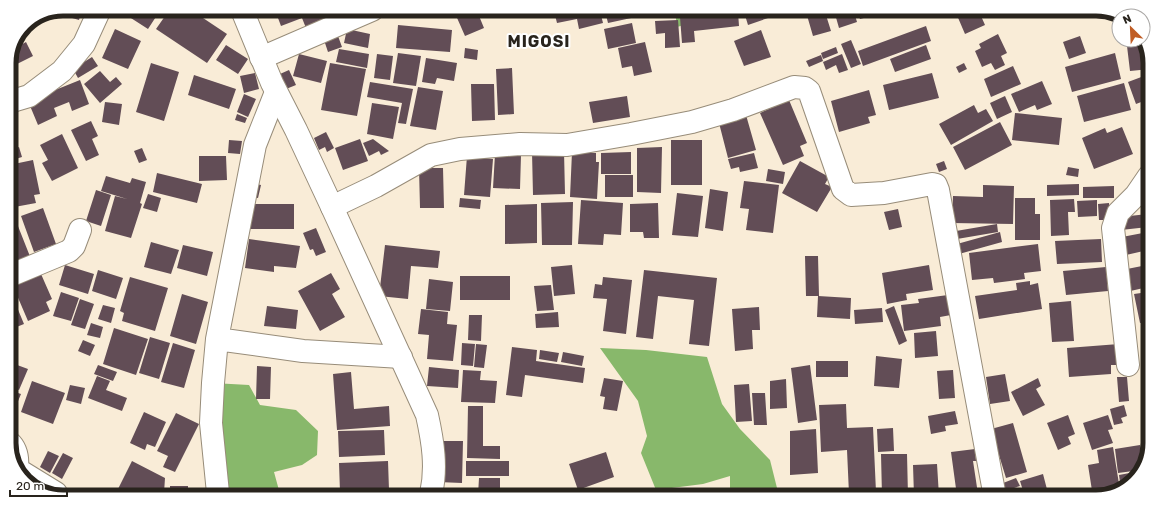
<svg xmlns="http://www.w3.org/2000/svg" width="1159" height="506" viewBox="0 0 1159 506" font-family="Rubik,sans-serif">
  <style>
    .forest { fill: #88b86b }
    .building { fill: #624d56 }
    .lines { fill: none; stroke-linecap: round; stroke-linejoin: round }
    .minor-casing { stroke: #978c79; stroke-width: 24 }
    .tertiary-casing { stroke: #978c79; stroke-width: 24 }
    .minor { stroke: #fff; stroke-width: 22 }
    .tertiary { stroke: #fff; stroke-width: 22 }
    .labels { text-anchor: middle; dominant-baseline: central; stroke-width: 4; stroke-linejoin: round; paint-order: stroke }
    .district-label { font-size: 16px; font-weight: bold; letter-spacing: 1px; fill: #29241d; stroke: #fff }
    .rim { fill: none; stroke: #29241d; stroke-width: 5 }
  </style>
  <rect width="100%" height="100%" fill="#f9ecd7"/>
  <path class="forest" d="M 675,11 L 730,12 L 677,27 Z
    M 600,348 L 646,350 L 707,357 L 722,404 L 740,429 L 770,460 L 779,496 L 730,496 L 730,476 L 703,484 L 656,490 L 641,453 L 647,436 L 638,401 Z
    M 213,383 L 249,385 L 260,405 L 296,410 L 318,431 L 317,455 L 302,465 L 274,472 L 280,494 L 217,489 Z"/>
  <path class="building" d="M 63,9 L 82,9 L 79,20 L 55,13 Z
    M 121,9 L 161,9 L 148,29 L 120,11 Z
    M 170,9 L 191,10 L 227,34 L 207,63 L 156,29 Z
    M 275,10 L 323,10 L 327,20 L 306,28 L 302,18 L 281,26 Z
    M 454,11 L 477,11 L 484,28 L 465,36 Z
    M 554,11 L 600,11 L 603,23 L 579,29 L 577,19 L 557,23 Z
    M 605,11 L 659,11 L 659,12 L 608,23 Z
    M 732,12 L 738,12 L 739,26 L 694,31 L 695,42 L 682,43 L 680,17 Z
    M 744,12 L 766,12 L 768,18 L 748,25 Z
    M 806,12 L 825,12 L 831,31 L 813,36 Z
    M 840,12 L 854,12 L 857,22 L 839,28 L 835,14 Z
    M 857,12 L 874,12 L 875,15 L 860,19 Z
    M 956,13 L 989,13 L 981,16 L 985,25 L 965,34 Z
    M 678,20 L 680,47 L 665,48 L 665,33 L 656,34 L 655,21 Z
    M 632,23 L 636,43 L 608,49 L 604,29 Z
    M 398,25 L 452,30 L 450,52 L 396,48 Z
    M 926,26 L 931,41 L 863,66 L 858,51 Z
    M 115,29 L 141,41 L 128,69 L 102,58 Z
    M 347,29 L 370,34 L 368,48 L 344,43 Z
    M 761,30 L 771,57 L 744,66 L 734,41 Z
    M 998,34 L 1007,53 L 1001,56 L 1005,65 L 995,70 L 991,63 L 982,67 L 975,51 L 981,48 L 979,44 Z
    M 338,36 L 342,47 L 328,52 L 324,40 Z
    M 1080,36 L 1086,53 L 1069,59 L 1063,42 Z
    M 851,40 L 861,64 L 851,68 L 841,44 Z
    M 26,42 L 33,56 L 9,68 L 9,60 L 16,45 L 17,47 Z
    M 645,42 L 652,72 L 634,76 L 632,66 L 622,68 L 618,48 Z
    M 1140,44 L 1140,49 L 1146,48 L 1150,60 L 1150,69 L 1130,71 L 1127,46 Z
    M 226,45 L 248,59 L 238,74 L 216,60 Z
    M 926,45 L 931,59 L 895,72 L 890,59 Z
    M 836,47 L 838,53 L 823,59 L 821,53 Z
    M 465,48 L 478,50 L 477,60 L 464,58 Z
    M 339,49 L 369,54 L 367,68 L 336,62 Z
    M 398,53 L 421,56 L 416,86 L 393,83 Z
    M 1115,53 L 1121,79 L 1072,92 L 1065,67 Z
    M 299,54 L 327,61 L 321,83 L 293,76 Z
    M 377,54 L 393,56 L 390,80 L 374,78 Z
    M 842,54 L 848,70 L 839,73 L 836,65 L 826,70 L 823,62 Z
    M 821,55 L 823,61 L 809,67 L 806,61 Z
    M 92,57 L 98,66 L 78,78 L 73,69 Z
    M 426,58 L 457,63 L 454,81 L 437,78 L 435,84 L 422,82 Z
    M 151,63 L 179,72 L 164,121 L 136,112 Z
    M 330,63 L 366,69 L 357,116 L 321,110 Z
    M 964,63 L 967,69 L 959,73 L 956,67 Z
    M 1013,66 L 1021,84 L 991,97 L 984,79 Z
    M 512,68 L 514,114 L 498,115 L 496,69 Z
    M 289,70 L 296,85 L 286,89 L 280,74 Z
    M 100,71 L 110,82 L 116,77 L 122,84 L 100,103 L 84,84 Z
    M 255,73 L 259,89 L 244,93 L 240,76 Z
    M 932,73 L 939,98 L 889,110 L 883,85 Z
    M 194,75 L 236,89 L 229,109 L 188,95 Z
    M 1144,76 L 1150,91 L 1149,99 L 1136,104 L 1128,82 Z
    M 80,80 L 89,104 L 72,111 L 69,102 L 54,108 L 57,116 L 38,125 L 28,101 Z
    M 1042,81 L 1052,104 L 1037,110 L 1035,105 L 1019,112 L 1011,94 Z
    M 370,82 L 413,89 L 406,124 L 398,123 L 402,103 L 367,97 Z
    M 1124,83 L 1131,110 L 1084,122 L 1077,96 Z
    M 471,84 L 494,84 L 495,120 L 472,121 Z
    M 418,87 L 443,91 L 436,130 L 410,126 Z
    M 869,90 L 876,115 L 868,117 L 870,123 L 839,132 L 831,101 Z
    M 244,94 L 256,99 L 248,117 L 237,112 Z
    M 627,96 L 630,117 L 593,123 L 589,102 Z
    M 1005,96 L 1012,112 L 997,119 L 990,103 Z
    M 789,100 L 807,143 L 800,146 L 804,156 L 783,165 L 760,113 Z
    M 105,102 L 122,104 L 119,125 L 102,122 Z
    M 372,103 L 399,107 L 393,139 L 367,134 Z
    M 974,105 L 978,113 L 986,109 L 993,121 L 951,145 L 939,124 Z
    M 1015,113 L 1062,118 L 1059,145 L 1012,140 Z
    M 237,114 L 247,118 L 245,123 L 235,120 Z
    M 746,115 L 756,150 L 728,158 L 719,123 Z
    M 9,117 L 18,135 L 9,139 Z
    M 91,121 L 98,136 L 92,139 L 99,155 L 86,161 L 71,130 Z
    M 1000,122 L 1012,145 L 965,170 L 953,147 Z
    M 1122,127 L 1133,154 L 1094,169 L 1082,138 L 1105,128 L 1107,133 Z
    M 326,132 L 334,148 L 327,152 L 325,147 L 319,150 L 314,138 Z
    M 62,134 L 78,168 L 52,181 L 42,163 L 48,160 L 40,145 Z
    M 360,139 L 368,161 L 343,170 L 335,148 Z
    M 373,139 L 389,151 L 381,155 L 379,151 L 369,156 L 363,143 Z
    M 229,140 L 242,141 L 240,154 L 228,153 Z
    M 671,140 L 702,140 L 702,185 L 671,185 Z
    M 19,147 L 22,157 L 9,161 L 9,151 Z
    M 662,147 L 661,193 L 637,192 L 637,148 Z
    M 142,148 L 147,160 L 139,163 L 134,151 Z
    M 564,151 L 565,194 L 533,195 L 532,152 Z
    M 572,152 L 596,153 L 596,162 L 599,162 L 597,199 L 570,197 Z
    M 631,152 L 631,174 L 601,174 L 601,153 Z
    M 754,153 L 758,168 L 740,172 L 739,167 L 731,169 L 728,159 Z
    M 495,154 L 521,155 L 520,189 L 493,188 Z
    M 199,156 L 226,156 L 227,180 L 199,181 Z
    M 467,156 L 493,159 L 490,197 L 464,195 Z
    M 33,160 L 40,194 L 34,195 L 36,203 L 9,208 L 9,165 Z
    M 800,161 L 829,177 L 825,184 L 832,187 L 817,212 L 782,193 Z
    M 944,161 L 947,169 L 939,172 L 936,164 Z
    M 1068,167 L 1079,169 L 1078,177 L 1066,175 Z
    M 419,168 L 443,168 L 444,208 L 420,208 Z
    M 768,169 L 785,172 L 783,184 L 766,181 Z
    M 157,173 L 202,184 L 197,203 L 153,192 Z
    M 605,175 L 633,175 L 633,197 L 605,197 Z
    M 106,176 L 130,183 L 132,178 L 146,182 L 140,203 L 142,204 L 131,238 L 105,231 L 115,196 L 127,199 L 101,191 Z
    M 744,181 L 779,185 L 773,233 L 746,230 L 749,209 L 740,208 Z
    M 251,183 L 261,185 L 258,198 L 248,196 Z
    M 1079,184 L 1079,195 L 1047,196 L 1047,185 Z
    M 983,185 L 1014,186 L 1013,224 L 952,223 L 953,196 L 983,197 Z
    M 1114,186 L 1114,198 L 1083,198 L 1083,187 Z
    M 710,189 L 728,192 L 723,231 L 705,228 Z
    M 96,190 L 111,195 L 101,226 L 86,221 Z
    M 677,193 L 703,196 L 698,237 L 672,235 Z
    M 148,194 L 161,198 L 157,212 L 143,208 Z
    M 460,198 L 481,200 L 480,209 L 459,207 Z
    M 1015,198 L 1035,198 L 1035,214 L 1040,214 L 1040,240 L 1015,240 Z
    M 1074,199 L 1075,212 L 1068,212 L 1069,235 L 1051,236 L 1050,200 Z
    M 581,200 L 623,203 L 621,235 L 604,234 L 603,245 L 578,244 Z
    M 1097,200 L 1097,216 L 1078,217 L 1077,201 Z
    M 573,202 L 572,245 L 542,245 L 541,203 Z
    M 658,203 L 659,238 L 644,238 L 643,232 L 630,232 L 630,204 Z
    M 1109,203 L 1110,220 L 1099,220 L 1098,204 Z
    M 249,204 L 294,204 L 294,229 L 248,229 Z
    M 537,204 L 537,243 L 505,244 L 505,205 Z
    M 43,208 L 56,244 L 34,252 L 21,216 Z
    M 898,209 L 902,227 L 889,230 L 884,212 Z
    M 1148,214 L 1148,227 L 1121,230 L 1120,217 Z
    M 14,216 L 31,259 L 9,268 L 9,218 Z
    M 997,224 L 998,232 L 957,239 L 956,231 Z
    M 316,228 L 326,252 L 316,256 L 313,249 L 310,250 L 303,233 Z
    M 1000,232 L 1002,242 L 959,254 L 957,244 Z
    M 1148,232 L 1148,250 L 1126,255 L 1122,237 Z
    M 249,239 L 300,246 L 296,268 L 274,266 L 274,272 L 245,268 Z
    M 1101,239 L 1102,262 L 1057,264 L 1055,241 Z
    M 151,242 L 179,250 L 171,274 L 144,267 Z
    M 1038,244 L 1041,271 L 1024,273 L 1025,279 L 994,283 L 993,278 L 972,280 L 969,253 Z
    M 183,245 L 213,252 L 207,276 L 177,268 Z
    M 385,245 L 440,251 L 438,268 L 411,266 L 408,299 L 379,296 Z
    M 1145,255 L 1148,255 L 1148,287 L 1126,292 L 1122,270 L 1147,265 Z
    M 805,256 L 818,256 L 819,296 L 806,296 Z
    M 65,265 L 94,274 L 88,294 L 59,285 Z
    M 572,265 L 575,294 L 554,296 L 551,267 Z
    M 929,265 L 933,290 L 906,294 L 907,300 L 887,304 L 882,273 Z
    M 1106,267 L 1108,291 L 1066,295 L 1063,271 Z
    M 98,270 L 123,278 L 116,299 L 92,291 Z
    M 644,270 L 717,278 L 709,346 L 689,344 L 694,300 L 658,296 L 653,339 L 636,337 Z
    M 331,273 L 340,289 L 332,294 L 345,317 L 320,331 L 298,291 Z
    M 41,274 L 52,299 L 46,302 L 50,311 L 28,321 L 13,286 Z
    M 460,276 L 510,276 L 510,300 L 460,300 Z
    M 130,277 L 168,288 L 155,331 L 122,321 L 124,313 L 120,311 Z
    M 603,277 L 632,280 L 626,334 L 603,331 L 607,299 L 593,298 L 595,284 L 602,285 Z
    M 429,279 L 453,282 L 450,311 L 426,309 Z
    M 1030,281 L 1030,285 L 1038,283 L 1042,309 L 979,319 L 975,296 L 1017,290 L 1016,283 Z
    M 551,285 L 554,310 L 537,311 L 534,286 Z
    M 9,288 L 24,324 L 9,330 Z
    M 61,292 L 79,298 L 71,321 L 53,316 Z
    M 1148,292 L 1147,322 L 1140,323 L 1134,294 Z
    M 182,294 L 208,302 L 196,344 L 170,336 Z
    M 948,295 L 951,315 L 940,317 L 941,326 L 904,331 L 901,305 L 919,303 L 918,299 Z
    M 818,296 L 851,298 L 850,319 L 817,317 Z
    M 80,299 L 94,304 L 85,329 L 71,325 Z
    M 1071,301 L 1074,341 L 1052,342 L 1049,303 Z
    M 103,305 L 115,308 L 111,323 L 98,319 Z
    M 267,306 L 298,310 L 296,329 L 264,326 Z
    M 894,306 L 907,341 L 899,345 L 885,310 Z
    M 759,307 L 760,330 L 752,330 L 753,349 L 735,351 L 732,309 Z
    M 882,308 L 883,322 L 855,324 L 854,310 Z
    M 421,309 L 448,312 L 447,324 L 457,325 L 453,361 L 427,359 L 429,335 L 418,334 Z
    M 558,312 L 559,327 L 536,328 L 535,314 Z
    M 469,315 L 482,315 L 481,341 L 468,340 Z
    M 91,323 L 103,327 L 100,338 L 87,335 Z
    M 114,328 L 148,339 L 136,375 L 103,364 Z
    M 936,331 L 938,356 L 915,358 L 914,333 Z
    M 150,337 L 170,343 L 159,379 L 139,373 Z
    M 83,340 L 95,345 L 90,356 L 78,351 Z
    M 173,343 L 195,350 L 184,388 L 161,382 Z
    M 462,343 L 475,344 L 473,366 L 461,365 Z
    M 1147,343 L 1147,358 L 1146,358 L 1143,344 Z
    M 476,344 L 487,345 L 484,368 L 474,367 Z
    M 1119,344 L 1120,365 L 1111,365 L 1111,374 L 1069,377 L 1067,348 Z
    M 512,347 L 537,350 L 536,361 L 585,368 L 583,383 L 525,375 L 522,397 L 506,395 Z
    M 540,350 L 559,353 L 557,362 L 539,359 Z
    M 563,352 L 584,356 L 582,366 L 561,362 Z
    M 876,356 L 902,359 L 899,388 L 874,386 Z
    M 816,361 L 848,361 L 848,377 L 816,377 Z
    M 9,362 L 28,369 L 19,390 L 9,386 Z
    M 98,365 L 117,372 L 113,381 L 94,374 Z
    M 810,365 L 817,420 L 798,423 L 791,368 Z
    M 257,366 L 271,367 L 270,399 L 256,399 Z
    M 429,367 L 459,370 L 458,388 L 427,386 Z
    M 463,370 L 481,371 L 480,380 L 497,381 L 495,403 L 461,402 Z
    M 953,370 L 955,398 L 939,399 L 937,371 Z
    M 351,372 L 354,409 L 389,406 L 390,426 L 337,430 L 333,374 Z
    M 1005,374 L 1010,401 L 990,404 L 986,377 Z
    M 97,376 L 110,381 L 106,390 L 127,398 L 122,411 L 88,398 Z
    M 1117,377 L 1127,377 L 1129,401 L 1119,402 Z
    M 604,378 L 623,381 L 617,411 L 603,409 L 605,397 L 600,396 Z
    M 1038,378 L 1041,386 L 1036,389 L 1045,405 L 1023,416 L 1011,392 Z
    M 786,379 L 787,408 L 770,409 L 770,381 Z
    M 32,381 L 65,393 L 53,424 L 21,412 Z
    M 749,384 L 752,421 L 736,422 L 734,385 Z
    M 70,385 L 85,388 L 81,404 L 66,400 Z
    M 9,390 L 21,394 L 11,418 L 9,418 Z
    M 752,393 L 765,393 L 767,425 L 754,425 Z
    M 846,404 L 847,428 L 873,427 L 876,492 L 849,494 L 847,450 L 821,452 L 819,405 Z
    M 1124,405 L 1127,416 L 1121,418 L 1123,423 L 1114,425 L 1110,409 Z
    M 468,406 L 483,406 L 483,446 L 500,446 L 500,459 L 467,458 Z
    M 955,411 L 958,424 L 945,426 L 946,431 L 931,434 L 928,416 Z
    M 144,412 L 166,422 L 155,447 L 147,444 L 145,450 L 130,443 Z
    M 176,413 L 199,424 L 175,472 L 163,467 L 168,456 L 157,451 Z
    M 1068,415 L 1075,434 L 1068,437 L 1071,444 L 1058,450 L 1047,423 Z
    M 1108,415 L 1113,429 L 1108,430 L 1113,443 L 1092,450 L 1083,423 Z
    M 1013,423 L 1027,472 L 1006,478 L 991,429 Z
    M 893,428 L 894,451 L 878,452 L 877,429 Z
    M 816,429 L 818,473 L 790,475 L 790,431 Z
    M 384,430 L 385,455 L 339,457 L 338,431 Z
    M 438,441 L 463,441 L 462,483 L 438,482 Z
    M 1140,445 L 1143,467 L 1141,470 L 1118,473 L 1115,449 Z
    M 1113,447 L 1120,490 L 1093,497 L 1088,465 L 1099,463 L 1097,450 Z
    M 975,449 L 976,461 L 973,461 L 978,494 L 957,496 L 951,452 Z
    M 48,451 L 59,456 L 50,473 L 40,467 Z
    M 606,452 L 614,477 L 578,490 L 569,464 Z
    M 63,453 L 73,458 L 62,479 L 52,473 Z
    M 881,454 L 907,454 L 908,496 L 882,496 Z
    M 132,461 L 165,478 L 164,493 L 116,493 Z
    M 388,461 L 389,490 L 340,492 L 339,463 Z
    M 466,461 L 509,461 L 509,476 L 466,476 Z
    M 937,464 L 939,496 L 914,496 L 913,465 Z
    M 1140,471 L 1126,488 L 1121,489 L 1119,475 Z
    M 1043,474 L 1049,497 L 1025,497 L 1020,481 Z
    M 479,478 L 500,478 L 500,495 L 478,495 Z
    M 1016,478 L 1020,486 L 1014,488 L 1017,497 L 1002,497 L 998,485 Z
    M 170,486 L 188,486 L 188,493 L 170,493 Z"/>
  <g class="lines">
    <defs>
      <path id="minor" d="M 261,58 L 372,10
        M 9,102 L 29,96 L 62,71 L 84,44 L 100,9
        M 332,207 L 376,186 L 431,155 L 460,149 L 520,144 L 567,145 L 631,134 L 692,122 L 733,110 L 794,87 L 805,88 L 809,91 L 843,189 L 851,195 L 884,193 L 932,184 L 936,185 L 938,190 L 995,497
        M 9,276 L 69,251 L 74,246 L 80,230
        M 217,339 L 303,351 L 401,357
        M 1128,365 L 1113,228 L 1118,213 L 1136,195 L 1149,176
        M 9,442 C 17,449 18,458 17,468
        M 17,469 L 56,493
        M 218,493 L 211,423 L 213,383 L 217,339 L 255,145 L 276,92"/>
      <path id="tertiary" d="M 242,10 L 272,83 L 296,130 L 332,207 L 427,415 C 433,442 437,468 431,494"/>
    </defs>
    <use href="#minor" class="minor-casing"/>
    <use href="#tertiary" class="tertiary-casing"/>
    <use href="#minor" class="minor"/>
    <use href="#tertiary" class="tertiary"/>
  </g>
  <g class="labels">
    <g class="district-label">
      <text x="539" y="41">MIGOSI</text>
    </g>
  </g>
  <path d="M0 0H1159V506H0ZM63 16H1096A47 47 0 0 1 1143 63V443A47 47 0 0 1 1096 490H63A47 47 0 0 1 16 443V63A47 47 0 0 1 63 16Z" fill="#fff" fill-rule="evenodd"/>
  <path class="rim" d="M63 16H1096A47 47 0 0 1 1143 63V443A47 47 0 0 1 1096 490H63A47 47 0 0 1 16 443V63A47 47 0 0 1 63 16Z"/>
  <g transform="translate(1131 28) rotate(336)"><circle r="19" fill="#ffffff" stroke="#a9a7a5"/>
  <path d="M0-3L7 15L0 10L-7 15Z" fill="#c05d25"/>
  <text y="-6" font-size="11" font-weight="bold" text-anchor="middle" fill="#29241d">N</text>
  </g>
  <path d="M10 490v6h57v-6" fill="none" stroke="#29241d" stroke-width="2"/>
  <text x="16" y="490" font-size="12" fill="#29241d" stroke="#ffffff" stroke-width="3" paint-order="stroke">20 m</text>
</svg>
